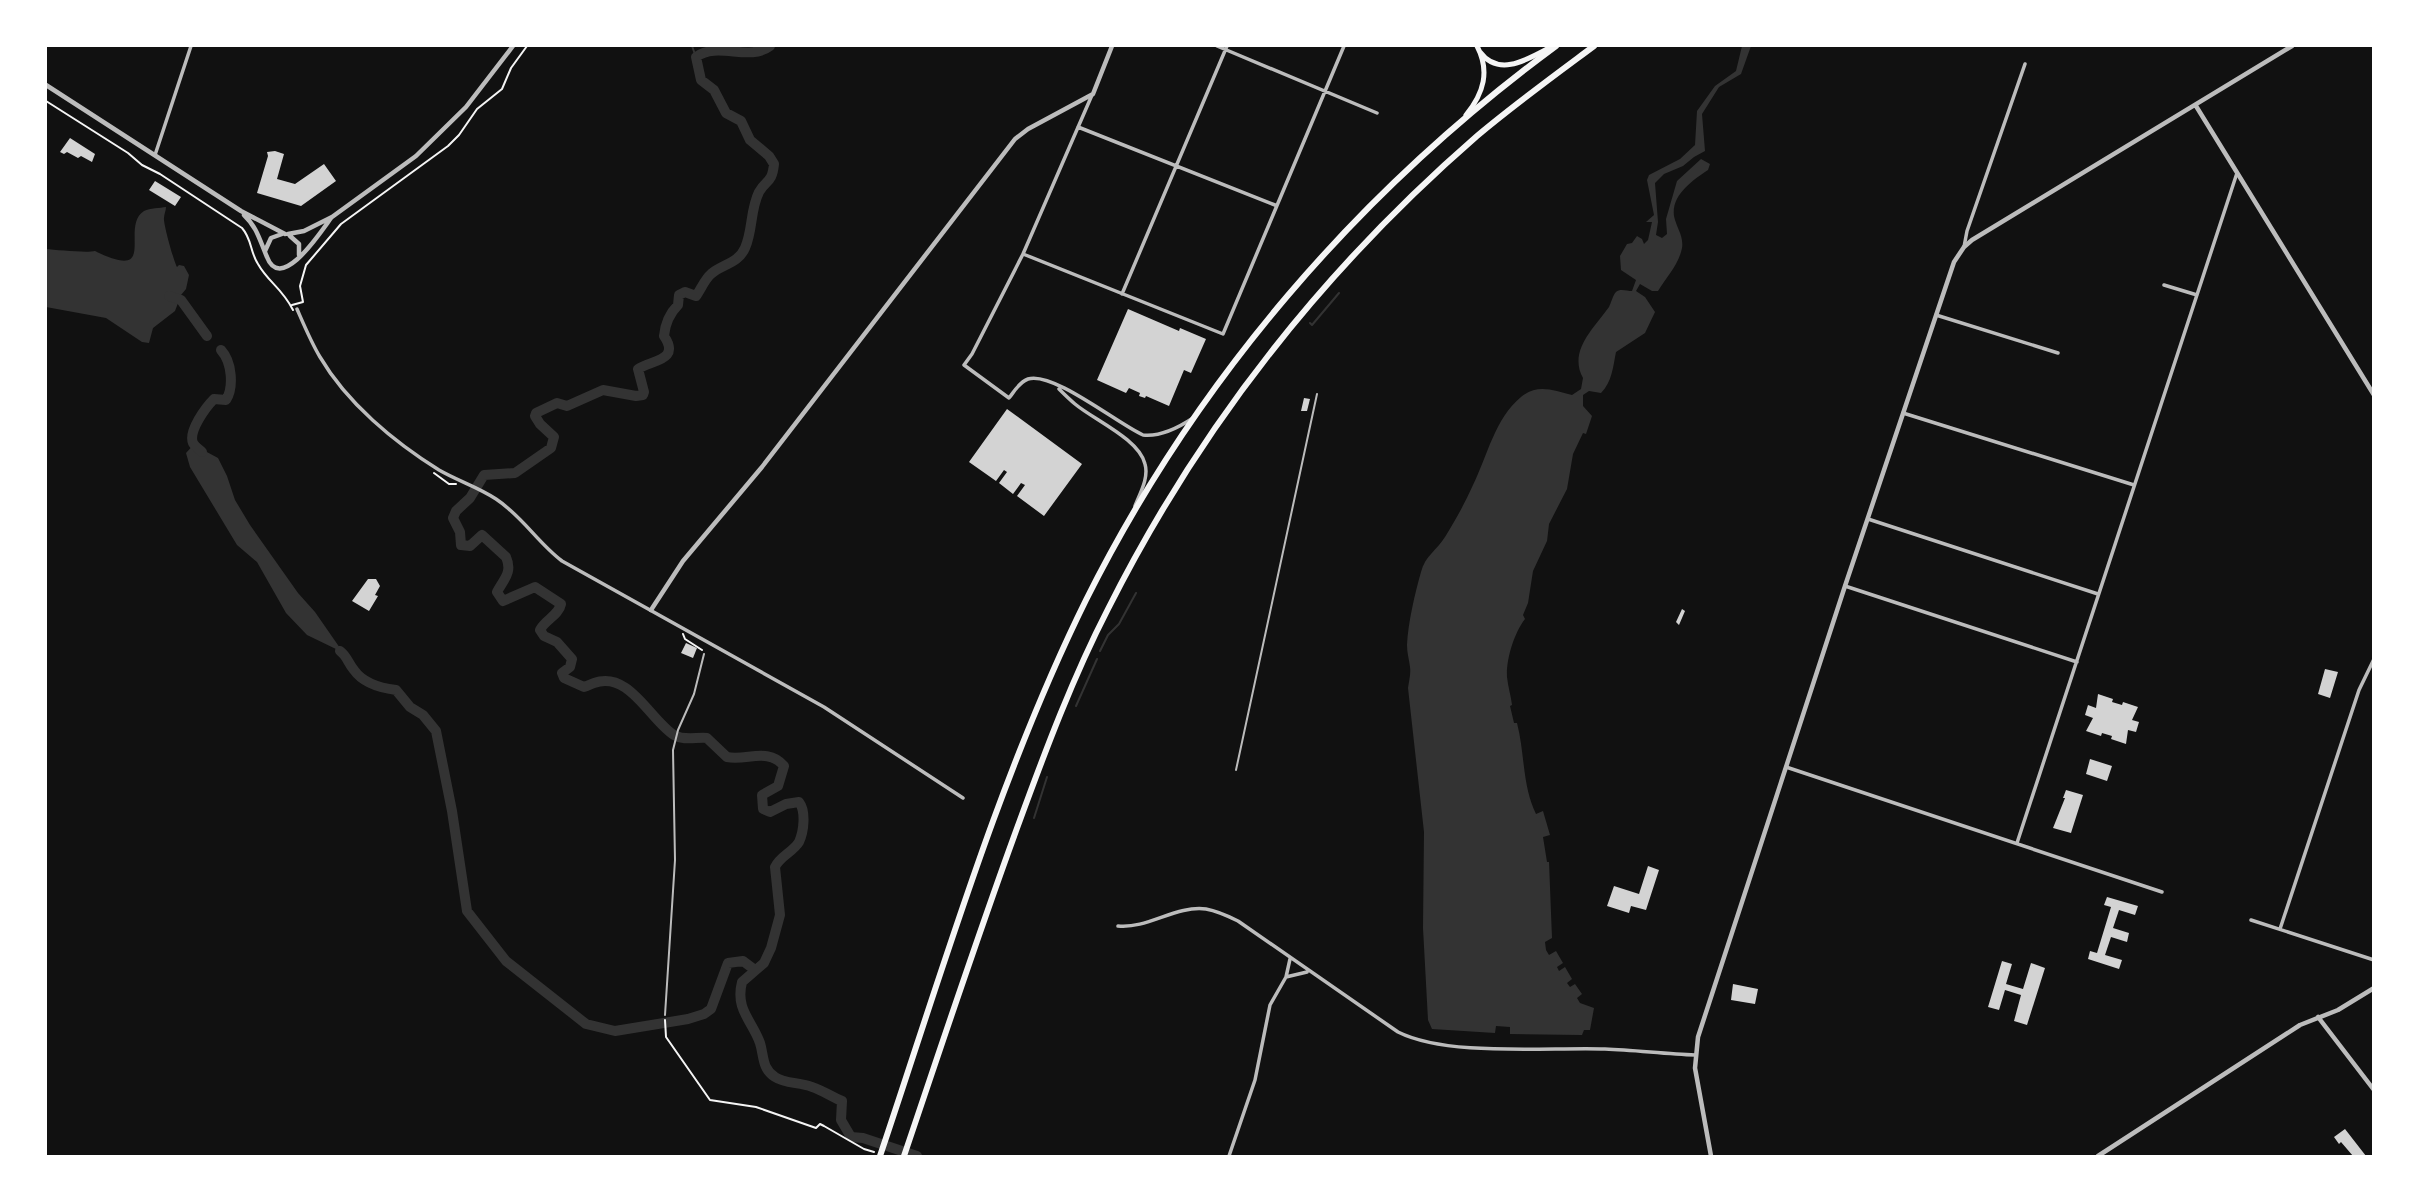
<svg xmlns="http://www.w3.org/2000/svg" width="2419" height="1202" viewBox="0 0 2419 1202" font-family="Raleway,sans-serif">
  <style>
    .water { fill: #333 }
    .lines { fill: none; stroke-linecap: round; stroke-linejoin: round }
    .stream { stroke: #333; stroke-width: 2 }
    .river { stroke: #333; stroke-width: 10 }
    .building { fill: #d3d3d3 }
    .path { stroke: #f5f5f5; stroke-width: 2 }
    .service { stroke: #bcbcbc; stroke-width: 2 }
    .minor { stroke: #bcbcbc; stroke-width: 3.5 }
    .tertiary { stroke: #bcbcbc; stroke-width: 4.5 }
    .secondary { stroke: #f5f5f5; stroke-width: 5 }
    .trunk { stroke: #f5f5f5; stroke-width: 6 }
  </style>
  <rect width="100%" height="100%" fill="#111"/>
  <path class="water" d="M 1742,46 L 1751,46 L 1741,74 L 1719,87 L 1702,114 L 1705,151 L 1694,157 L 1683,166 L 1664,174 L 1655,183 L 1658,222 L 1656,235 L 1662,238 L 1667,234 L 1666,219 L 1677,181 L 1701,159 L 1710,164 L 1708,170 C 1693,180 1671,195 1674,216 C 1676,227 1684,236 1682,248 C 1679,264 1666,278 1658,291 L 1652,291 L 1640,284 L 1636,291 L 1645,297 L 1655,312 L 1645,333 L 1616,352 C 1613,367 1612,382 1601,393 L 1589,391 L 1583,395 L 1583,406 L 1592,416 L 1586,434 L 1583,433 L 1573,454 L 1567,489 L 1549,524 L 1547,541 L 1533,571 L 1528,603 L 1523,615 L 1525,619 C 1514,633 1506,660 1507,677 C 1508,687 1511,696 1512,705 L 1510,706 L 1514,723 L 1517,723 C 1525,754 1522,785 1536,814 L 1543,811 L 1550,835 L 1543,837 L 1547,862 L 1549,862 L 1552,938 L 1545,942 L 1546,950 L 1549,955 L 1556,951 L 1563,963 L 1557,967 L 1559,971 L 1565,967 L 1572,979 L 1567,983 L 1570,987 L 1575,984 L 1582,994 L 1577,998 L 1580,1003 L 1594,1008 L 1590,1030 L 1584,1030 L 1582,1035 L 1510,1034 L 1510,1027 L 1496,1026 L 1495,1033 L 1432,1029 L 1428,1020 L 1423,928 L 1424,832 L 1408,688 C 1409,681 1411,673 1410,667 C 1409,659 1407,653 1407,645 C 1408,623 1415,593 1421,572 C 1425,556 1437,550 1445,537 C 1455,521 1465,503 1473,485 C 1487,457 1495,418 1521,397 C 1538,383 1554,391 1572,395 L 1581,389 L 1583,378 C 1568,351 1594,328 1609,307 C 1611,303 1613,295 1616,292 C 1620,288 1627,291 1632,291 L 1636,280 L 1621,270 L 1620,256 L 1627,244 L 1632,243 L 1637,236 L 1642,239 L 1644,244 L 1648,240 L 1652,222 L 1646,222 L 1654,215 L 1647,180 L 1649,175 L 1680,159 L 1695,145 L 1697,111 L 1715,86 L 1736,71 Z
    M 166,207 C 166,211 164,214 164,218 C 163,223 174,262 177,267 L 179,265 L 184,266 L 189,275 L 186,289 L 181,295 L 175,311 L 153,328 L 149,343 L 142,342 L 106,318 L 46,307 L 46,249 C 56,250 87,253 95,251 C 160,283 119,227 144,211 C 150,208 160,208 166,207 Z
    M 197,441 L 205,451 L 218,458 L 227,476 L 235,500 L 250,525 L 298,593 L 315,612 L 349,661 L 338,650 L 307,635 L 286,613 L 257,562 L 237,545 L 190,467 L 186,453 Z"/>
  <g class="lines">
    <path class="stream" d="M 692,46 L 696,57
      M 1310,323 L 1312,325 L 1339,293
      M 1100,651 L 1108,635 L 1119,624 L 1136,593
      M 1076,706 L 1097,659
      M 1034,818 L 1047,777"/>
    <path class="river" d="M 770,46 C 749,62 718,41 696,57 L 701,80 L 714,90 L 726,113 L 741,121 L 750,140 L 769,156 L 774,164 C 772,184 766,179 759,192 C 750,210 753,230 745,248 C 738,264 722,264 711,274 C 705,279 701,289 696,296 L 685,292 L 679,295 L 678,305 C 670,313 665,325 664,336 C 681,361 651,360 638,369 L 644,392 L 643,395 L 636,396 L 603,390 L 567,406 L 557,403 L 536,413 L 535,416 L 540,424 L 554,437 L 551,448 L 515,473 L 484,475 L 470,498 L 456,511 L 453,518 L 460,532 L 461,545 L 470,546 L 482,535 L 506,557 C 513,573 503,580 497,592 L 503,601 L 535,587 L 561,604 C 559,615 545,620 540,630 L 544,636 L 557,642 L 572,659 L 570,667 L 562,673 L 564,678 L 584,687 C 588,686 591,684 594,683 C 629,670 650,720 674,735 C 684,741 696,737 707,738 L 727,757 C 747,761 768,747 784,766 L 778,786 L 762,795 L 763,809 L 770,812 L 786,804 L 799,802 C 806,811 804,831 799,842 C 793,852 780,856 775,867 L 780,915 L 771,948 L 764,963 L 742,982 C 735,1010 752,1020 760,1043 C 764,1056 762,1069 775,1077 C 785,1084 800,1082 812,1087 C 822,1090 832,1097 842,1101 L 841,1120 L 851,1137 L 863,1138 L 917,1156
      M 169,296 L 181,300 L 207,336
      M 202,452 C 199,449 195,447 193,443 C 188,431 206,407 214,399 L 226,400 C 234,387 232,362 221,350
      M 340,651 C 347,656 348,663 354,670 C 363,683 380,688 396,690 L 410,707 L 423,715 L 436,731 L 452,811 L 467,911 L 506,961 L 586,1024 L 615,1031 L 688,1019 L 704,1014 L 711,1009 L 728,963 L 743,961 L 755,970"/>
  </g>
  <path class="building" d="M 70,138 L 95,154 L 92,162 L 81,156 L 78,158 L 67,152 L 64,154 L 60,152 Z
    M 275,151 L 284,154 L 277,179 L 295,184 L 324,164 L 336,181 L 301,206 L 257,193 L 268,156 L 267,152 Z
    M 155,181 L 181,197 L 175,206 L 149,190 Z
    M 1128,309 L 1179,331 L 1180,328 L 1206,339 L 1191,373 L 1184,370 L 1169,406 L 1146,396 L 1145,398 L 1139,396 L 1140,393 L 1129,388 L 1126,393 L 1097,380 Z
    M 1304,398 L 1310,399 L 1307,411 L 1301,411 Z
    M 1007,409 L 1082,464 L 1044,516 L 1017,496 L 1025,485 L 1021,483 L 1013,494 L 999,483 L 1007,472 L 1004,470 L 996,481 L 969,462 Z
    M 368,579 L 376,579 L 380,586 L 375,595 L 378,596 L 369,611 L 352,601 Z
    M 1682,609 L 1685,611 L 1679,625 L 1676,622 Z
    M 686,643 L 697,648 L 693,658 L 681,653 Z
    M 2325,669 L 2338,672 L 2330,698 L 2318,694 Z
    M 2098,694 L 2113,699 L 2112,702 L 2122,705 L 2123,702 L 2138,707 L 2132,720 L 2139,722 L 2136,732 L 2128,730 L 2126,744 L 2111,739 L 2112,736 L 2102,733 L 2101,736 L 2086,731 L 2093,718 L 2085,715 L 2088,705 L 2096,708 Z
    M 2090,759 L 2112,766 L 2107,781 L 2086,774 Z
    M 2066,790 L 2083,795 L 2071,833 L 2053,828 L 2065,798 L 2063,798 Z
    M 1648,866 L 1659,870 L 1646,910 L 1631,906 L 1629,913 L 1607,906 L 1614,886 L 1639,894 Z
    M 2107,897 L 2138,906 L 2135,915 L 2119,910 L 2113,928 L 2129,933 L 2127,942 L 2111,937 L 2105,955 L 2122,960 L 2119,969 L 2088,959 L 2090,951 L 2097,953 L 2111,907 L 2104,905 Z
    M 2002,961 L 2012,964 L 2006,984 L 2023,989 L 2031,963 L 2045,968 L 2027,1025 L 2014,1021 L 2021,995 L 2005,990 L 1999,1010 L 1988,1007 Z
    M 1733,984 L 1758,989 L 1755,1004 L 1731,1000 Z
    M 2345,1129 L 2366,1156 L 2353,1156 L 2341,1142 L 2339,1144 L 2334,1137 Z"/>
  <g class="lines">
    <path class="path" d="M 46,101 L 128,153 L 142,165 L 160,174 L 242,228 C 252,239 250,252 258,264 C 268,282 282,288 293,310
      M 292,305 L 303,302 L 300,286 L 306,265 L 341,224 L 448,146 L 459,135 L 477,109 L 502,89 L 511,68 L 527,46
      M 434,473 L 449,484 L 456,484
      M 683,634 L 685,639 L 702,650
      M 665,1020 L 666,1037 L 710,1100 L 756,1107 L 816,1128 L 820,1124 L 824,1126 L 864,1149 L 874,1152"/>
    <path class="service" d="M 1236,770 L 1317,394
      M 665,1015 L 675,860 L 673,750 L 678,730 L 694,694 L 704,654"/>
    <path class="minor" d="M 1217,46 L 1377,113
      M 1092,95 L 1023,254 L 972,354 L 964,365 L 1009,398 C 1014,392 1019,382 1028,379 C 1053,371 1118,424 1143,435 C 1161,437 1178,428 1193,418
      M 1078,127 L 1275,205
      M 155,155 L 191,46
      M 1964,247 L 1967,231 L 2025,64
      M 1023,254 L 1223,334 L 1344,46
      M 2164,285 L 2197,295
      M 1122,294 L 1227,46
      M 297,309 C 304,325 311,342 320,357 C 347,403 394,442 439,470 C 458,481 478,487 496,499 C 522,516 538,543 562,561 L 824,707 L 963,798
      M 1936,315 L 2058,353
      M 1059,389 C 1064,394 1069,399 1075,404 C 1094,420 1139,439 1145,464 C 1149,478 1140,493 1135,506
      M 1903,413 L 2134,485
      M 1868,519 L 2098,594
      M 1845,586 L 2077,662
      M 1786,767 L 2162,892
      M 2017,843 L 2237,173
      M 2251,920 L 2374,960
      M 1118,926 C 1148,929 1176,905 1206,909 C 1217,911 1228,916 1238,921 L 1398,1032 C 1448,1057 1547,1047 1605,1049 C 1635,1050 1665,1054 1695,1055
      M 2280,929 L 2359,690 L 2374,659
      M 1286,977 L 1290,959
      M 1229,1156 L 1255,1080 L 1270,1005 L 1286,977 L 1307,972"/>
    <path class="tertiary" d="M 46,85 L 241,211 L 285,234
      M 2196,106 L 2374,395
      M 244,215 C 257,227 260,241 267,257 C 281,294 322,230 331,218
      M 288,234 L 304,231 L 332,217 L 416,156 L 466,107 L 513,46
      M 290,236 L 299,244 L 299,255
      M 265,251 L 271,238 L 282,234
      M 651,610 L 683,561 L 762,467 L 1015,139 L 1028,129 L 1093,94 L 1112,46
      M 2318,1017 L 2374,1090
      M 1711,1156 L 1695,1068 L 1698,1037 L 1845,586 L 1954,262 L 1964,247 L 1972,240 L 2292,46
      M 2098,1156 L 2300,1025 L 2338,1010 L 2374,988"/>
    <path class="secondary" d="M 1480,52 C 1500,79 1531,57 1553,46
      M 1466,115 C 1484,93 1490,71 1477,46"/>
    <path class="trunk" d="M 880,1156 C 942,972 1000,774 1086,600 C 1196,380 1358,192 1556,46
      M 904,1156 C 942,1044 979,931 1020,820 C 1046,749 1073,677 1108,609 C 1199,428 1324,269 1477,136 C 1515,104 1555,75 1594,46"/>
  </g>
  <rect width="2419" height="1202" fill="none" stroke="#ffffff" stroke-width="94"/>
</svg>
